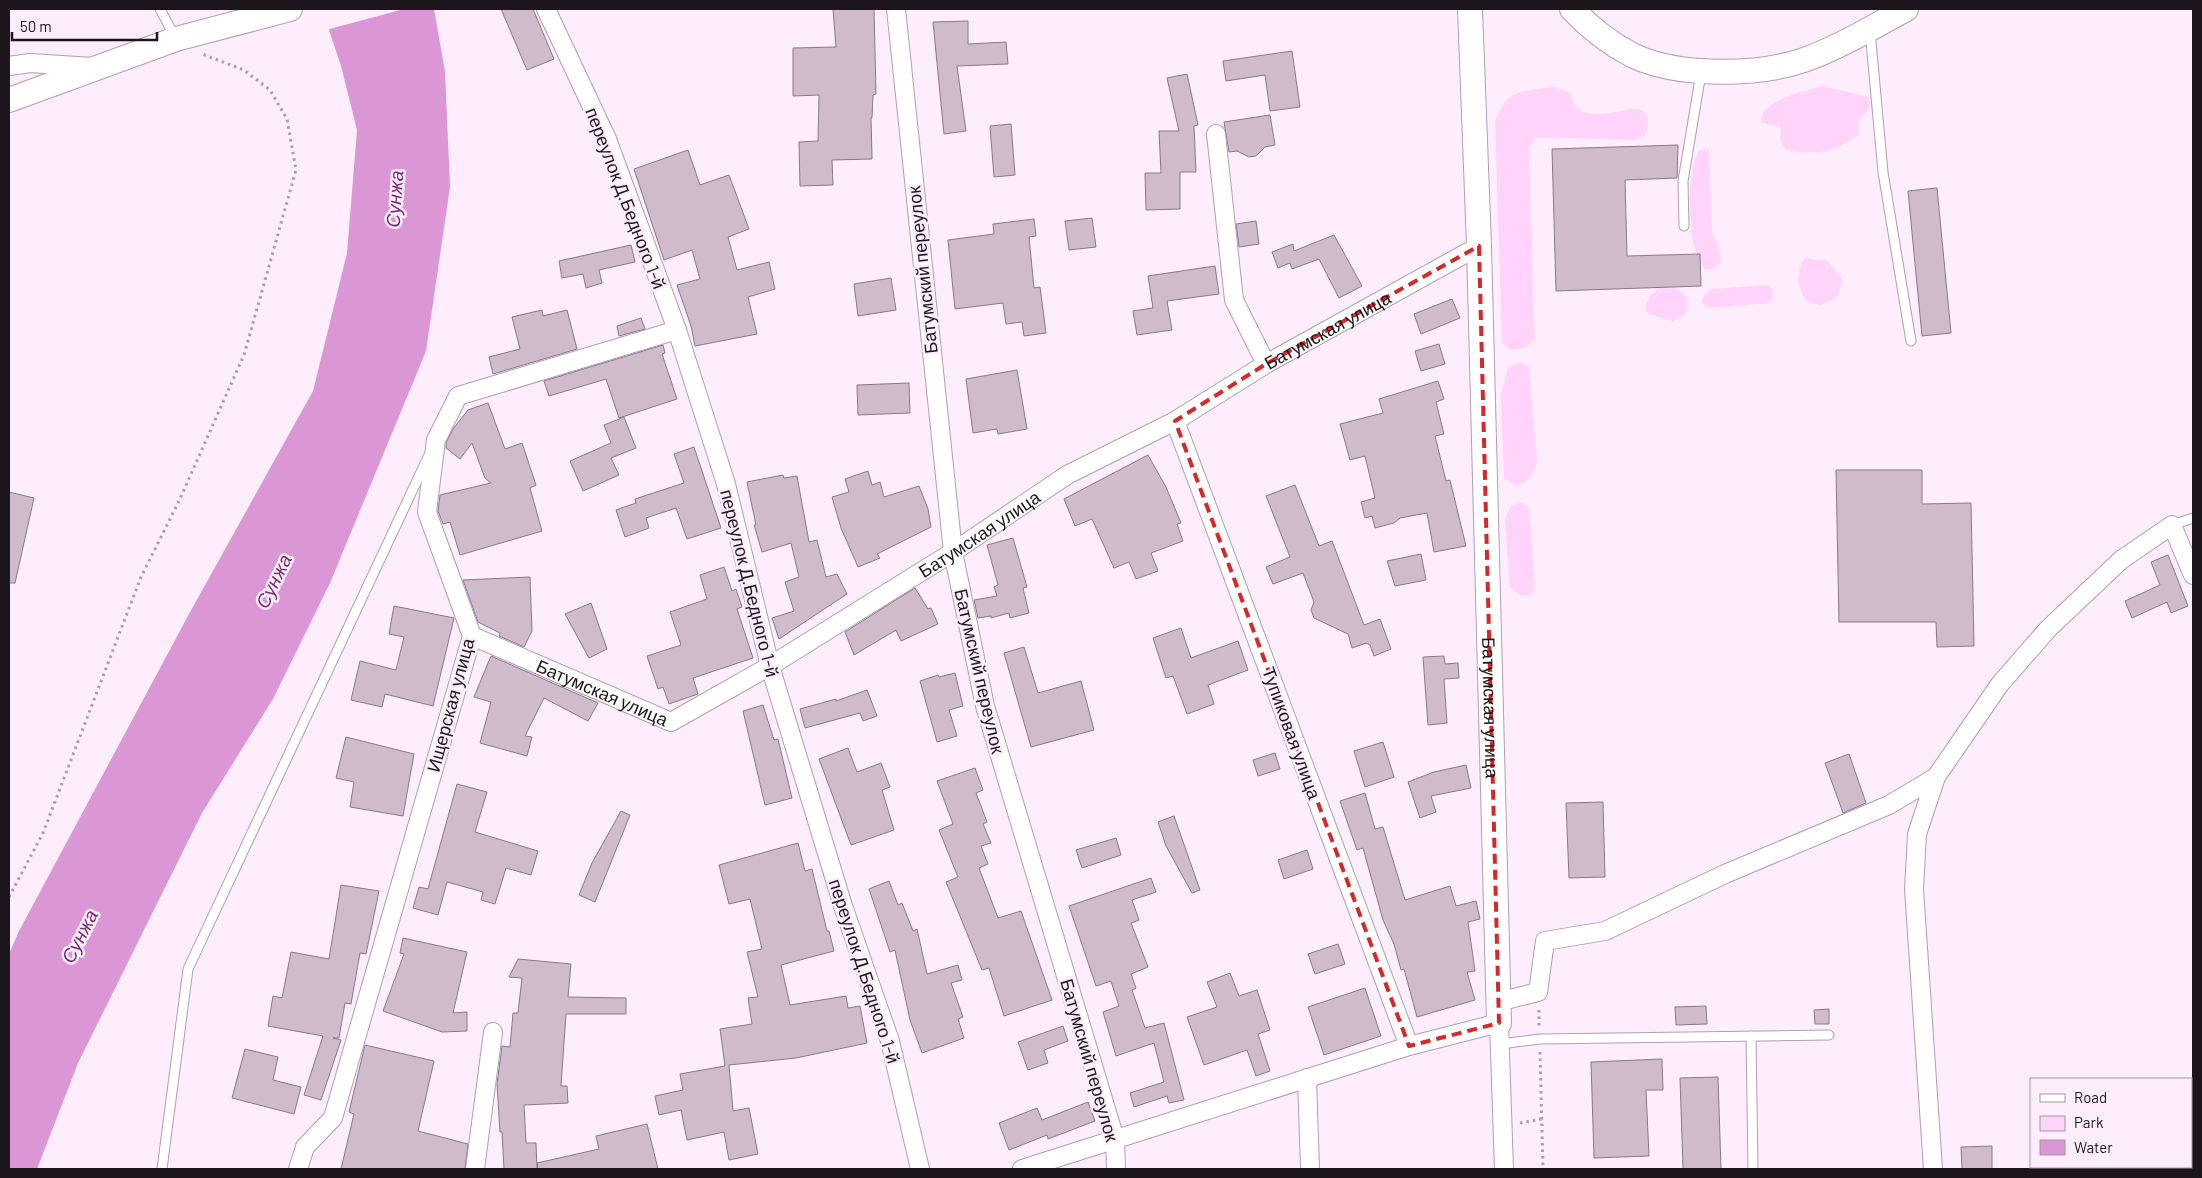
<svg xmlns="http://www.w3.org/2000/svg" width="2202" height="1178" viewBox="0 0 2202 1178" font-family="Barlow,sans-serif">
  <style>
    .green { fill: #ffd3fa }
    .water { fill: #db97d5 }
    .pier { fill: #feedfc }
    .building { fill: #cfbbcc; stroke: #8a7888 }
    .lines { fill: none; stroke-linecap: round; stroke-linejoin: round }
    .lane-casing { stroke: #b19eaf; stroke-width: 11 }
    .street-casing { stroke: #b19eaf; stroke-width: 20 }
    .secondary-casing { stroke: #b19eaf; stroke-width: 26 }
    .path { stroke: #ab9da9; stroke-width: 3; stroke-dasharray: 2.5 4; stroke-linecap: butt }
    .lane { stroke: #fff; stroke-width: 9 }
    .street { stroke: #fff; stroke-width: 18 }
    .secondary { stroke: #fff; stroke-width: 24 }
    .marked { fill: none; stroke: #d62828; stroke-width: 4; stroke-dasharray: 10 6; stroke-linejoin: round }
    .labels { text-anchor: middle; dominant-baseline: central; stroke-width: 5; stroke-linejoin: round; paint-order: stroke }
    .street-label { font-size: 18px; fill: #1c151b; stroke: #feedfc }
    .water-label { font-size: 19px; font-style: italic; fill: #782a75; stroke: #feedfc }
  </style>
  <rect width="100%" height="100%" fill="#feedfc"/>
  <path class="green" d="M 1822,86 L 1868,97 C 1873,108 1865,113 1858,120 L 1859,134 C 1832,155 1820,154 1787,150 L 1781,142 L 1780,126 L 1763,123 L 1761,120 C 1763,99 1805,92 1822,86 Z
    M 1553,87 L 1570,92 C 1571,96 1573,103 1576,107 C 1589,122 1624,108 1640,109 L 1647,115 L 1648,125 L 1645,136 L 1634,140 L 1535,137 L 1529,149 L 1535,340 L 1524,348 L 1511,350 L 1502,342 L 1495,122 C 1506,89 1523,91 1553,87 Z
    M 1709,149 L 1712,232 L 1719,248 L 1721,261 L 1716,268 L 1705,270 C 1702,263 1697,255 1695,248 C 1689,227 1686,166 1700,150 Z
    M 1804,258 L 1827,261 L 1843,280 L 1837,297 L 1821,305 L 1808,302 C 1796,287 1796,275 1804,258 Z
    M 1767,285 L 1773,290 L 1773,298 L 1769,303 L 1707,308 L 1702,302 L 1704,295 L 1712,289 Z
    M 1659,288 L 1678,289 L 1688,299 L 1686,313 L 1673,321 L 1649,314 L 1645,309 L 1650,296 Z
    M 1520,362 L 1529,367 L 1537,462 L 1531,477 L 1518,486 L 1511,483 L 1504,477 L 1501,394 L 1508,368 Z
    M 1521,503 L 1529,507 L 1535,588 L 1530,595 L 1521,596 L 1510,587 L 1505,520 L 1511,505 Z"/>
  <path class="water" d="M 322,9 L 434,9 L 445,72 L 450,187 L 426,351 L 330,583 L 273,699 L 202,813 L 78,1063 L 37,1169 L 9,1169 L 9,954 L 19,931 L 189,614 L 313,391 L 347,253 L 357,130 L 341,66 Z"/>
  <path class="pier" d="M 319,9 L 404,9 L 326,30 Z"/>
  <path class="building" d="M 501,9 L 533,9 L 554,59 L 527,70 Z
    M 833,9 L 874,9 L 876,94 L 873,95 L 872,118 L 871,118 L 872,159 L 832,160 L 833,185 L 800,186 L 799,142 L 818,141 L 819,95 L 793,96 L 793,48 L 836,47 Z
    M 968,21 L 968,44 L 1006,42 L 1008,64 L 957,66 L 966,131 L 944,134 L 933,22 Z
    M 1292,51 L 1300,107 L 1270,111 L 1265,75 L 1226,81 L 1223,61 Z
    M 1187,74 L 1198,125 L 1194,126 L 1196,172 L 1180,172 L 1180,209 L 1146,210 L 1145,173 L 1161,173 L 1159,131 L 1179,131 L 1167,78 Z
    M 1270,115 L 1275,145 L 1265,147 L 1256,156 L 1249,157 L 1237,151 L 1229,152 L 1224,122 Z
    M 1011,124 L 1015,175 L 994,177 L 990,126 Z
    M 1678,145 L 1677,178 L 1625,180 L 1627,256 L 1700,254 L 1701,286 L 1556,291 L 1552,149 Z
    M 688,150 L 700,185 L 729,175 L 749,229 L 728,237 L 737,270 L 769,262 L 775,289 L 748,297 L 757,334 L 695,346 L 691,326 L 677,285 L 700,279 L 692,250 L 664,260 L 634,169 Z
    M 1937,188 L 1951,333 L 1922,336 L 1908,191 Z
    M 1092,218 L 1096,247 L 1069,250 L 1065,221 Z
    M 1034,219 L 1036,236 L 1029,237 L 1034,288 L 1040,287 L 1046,333 L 1024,336 L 1022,322 L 1006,324 L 1003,303 L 955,309 L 948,240 L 994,234 L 993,224 Z
    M 1256,221 L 1259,244 L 1239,247 L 1236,224 Z
    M 1334,235 L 1362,286 L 1339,298 L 1319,259 L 1292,269 L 1290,263 L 1278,268 L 1272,252 L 1293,244 L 1294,251 Z
    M 631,245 L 635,262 L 599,270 L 602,283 L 586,288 L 583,274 L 562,278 L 559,261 Z
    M 1215,266 L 1219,294 L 1167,301 L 1172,330 L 1137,335 L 1133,311 L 1153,308 L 1148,276 Z
    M 891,278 L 896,310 L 858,316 L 854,284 Z
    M 1452,299 L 1460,318 L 1421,334 L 1414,314 Z
    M 542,310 L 543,316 L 567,310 L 577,349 L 493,374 L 489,357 L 520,349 L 512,317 Z
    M 641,318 L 645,329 L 619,336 L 617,326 Z
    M 1439,344 L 1445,364 L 1421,371 L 1415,351 Z
    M 663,345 L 665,353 L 662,354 L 677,399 L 619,418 L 606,379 L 549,396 L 544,381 Z
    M 1017,370 L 1027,429 L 998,434 L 997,429 L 973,433 L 966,379 Z
    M 1438,381 L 1444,399 L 1436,402 L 1444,434 L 1435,436 L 1446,481 L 1450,480 L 1466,546 L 1434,552 L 1427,513 L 1400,518 L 1394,523 L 1375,528 L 1372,516 L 1365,518 L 1361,502 L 1375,498 L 1365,456 L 1350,460 L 1340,424 L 1383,413 L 1379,399 Z
    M 909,383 L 910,413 L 858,415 L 857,385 Z
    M 488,403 L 505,449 L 522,443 L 536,485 L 530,488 L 542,531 L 460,555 L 450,522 L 443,524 L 438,511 L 440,495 L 491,483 L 485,478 L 472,443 L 460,459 L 446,448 L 446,443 L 453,429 L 468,410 Z
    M 624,417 L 636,448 L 611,458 L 619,475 L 583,491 L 570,461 L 611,443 L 604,425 Z
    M 694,447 L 721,528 L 687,539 L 676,508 L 646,518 L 649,528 L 625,537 L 616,510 L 636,503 L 635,499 L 684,483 L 674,454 Z
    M 1148,455 L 1166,487 L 1181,523 L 1177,524 L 1183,541 L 1151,553 L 1158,571 L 1136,579 L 1129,562 L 1114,568 L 1092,519 L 1075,526 L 1064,499 Z
    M 1836,470 L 1922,470 L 1922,504 L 1971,503 L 1974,646 L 1937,647 L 1936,622 L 1839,622 Z
    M 868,471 L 872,485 L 880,482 L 884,497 L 919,486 L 928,509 L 931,527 L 877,554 L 880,558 L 858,567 L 841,528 L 832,497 L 849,492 L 845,479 Z
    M 783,475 L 784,478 L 797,476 L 809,542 L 817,540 L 826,577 L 837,574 L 847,594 L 779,639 L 772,618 L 794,611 L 785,582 L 799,577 L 791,543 L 762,552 L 754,525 L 756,525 L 747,482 Z
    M 1295,485 L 1319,546 L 1332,541 L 1364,625 L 1380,619 L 1391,649 L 1374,656 L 1370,645 L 1366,643 L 1352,648 L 1348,634 L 1314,618 L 1311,610 L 1314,602 L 1303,573 L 1273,584 L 1266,567 L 1290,557 L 1266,496 Z
    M 9,492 L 34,498 L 15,583 L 9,583 Z
    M 1013,538 L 1027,587 L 1023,588 L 1029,613 L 1010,618 L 1009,613 L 991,618 L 991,616 L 978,618 L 974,600 L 997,596 L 994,587 L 998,585 L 987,545 Z
    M 1421,554 L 1426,580 L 1395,586 L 1387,561 Z
    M 2168,555 L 2188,606 L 2171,613 L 2167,602 L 2132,618 L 2125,601 L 2160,585 L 2151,562 Z
    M 724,567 L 732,591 L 736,589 L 742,607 L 737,609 L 753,658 L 693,678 L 698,694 L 669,704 L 663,687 L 658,689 L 647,656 L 681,645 L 670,612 L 707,599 L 700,575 Z
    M 530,577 L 532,631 L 524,647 L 499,636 L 500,633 L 478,622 L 463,580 Z
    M 915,588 L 928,609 L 931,608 L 938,624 L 901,641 L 896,630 L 854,655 L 845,632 Z
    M 591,603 L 607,649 L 589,658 L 565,614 Z
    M 394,606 L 454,618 L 433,706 L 385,694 L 382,707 L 351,700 L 360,661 L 396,670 L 404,637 L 389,634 Z
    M 1181,628 L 1191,658 L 1238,641 L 1248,670 L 1208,685 L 1214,704 L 1187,714 L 1173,676 L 1166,678 L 1153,638 Z
    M 1024,647 L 1038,693 L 1081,681 L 1094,730 L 1031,747 L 1004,653 Z
    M 491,656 L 598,703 L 588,721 L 544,698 L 525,736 L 532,737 L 527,756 L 480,743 L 491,702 L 474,697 Z
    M 1444,656 L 1445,664 L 1458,663 L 1459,678 L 1444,679 L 1447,723 L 1428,725 L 1423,657 Z
    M 955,673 L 963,706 L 949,710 L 957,736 L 937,742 L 920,681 L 938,675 L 939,677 Z
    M 867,690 L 877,716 L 863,721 L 860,713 L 805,728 L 800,709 L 836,699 L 836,701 Z
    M 763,705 L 774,740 L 778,739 L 792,798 L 765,805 L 743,711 Z
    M 346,737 L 414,754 L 403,816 L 350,807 L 354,782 L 336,778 Z
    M 1383,742 L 1394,777 L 1365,787 L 1354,751 Z
    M 848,748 L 857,772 L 881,763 L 890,787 L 882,790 L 894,830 L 851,845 L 819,759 Z
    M 1275,753 L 1280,769 L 1258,776 L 1253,760 Z
    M 1849,754 L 1866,803 L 1843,813 L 1825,763 Z
    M 1466,765 L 1471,788 L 1431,796 L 1436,812 L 1420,818 L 1408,782 L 1434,772 Z
    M 975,768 L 983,790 L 976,793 L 987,822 L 983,824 L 991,843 L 981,846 L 988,864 L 979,868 L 998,918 L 1021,911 L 1052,1000 L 1004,1016 L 989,968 L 982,970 L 946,882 L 958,877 L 939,830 L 953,824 L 937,781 Z
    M 457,784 L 487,792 L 475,832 L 538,851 L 531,875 L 506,868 L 495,904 L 481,900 L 483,892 L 447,882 L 438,915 L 413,908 L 419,887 L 428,889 Z
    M 1365,793 L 1375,829 L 1383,827 L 1405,900 L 1450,886 L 1456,906 L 1476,901 L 1480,919 L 1468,922 L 1475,971 L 1467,972 L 1475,1000 L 1417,1017 L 1404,969 L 1401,970 L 1394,944 L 1383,920 L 1363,848 L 1357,850 L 1340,801 Z
    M 1603,802 L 1605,877 L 1569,878 L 1566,803 Z
    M 621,811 L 630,815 L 595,902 L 579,895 L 592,863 Z
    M 1174,816 L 1200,890 L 1192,893 L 1166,846 L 1158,822 Z
    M 1116,838 L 1121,855 L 1082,868 L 1076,850 Z
    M 798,843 L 805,871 L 812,869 L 827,931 L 829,931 L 834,951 L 781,965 L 790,1005 L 846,996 L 848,1008 L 860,1006 L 867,1043 L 796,1058 L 729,1065 L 733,1111 L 749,1108 L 758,1154 L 729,1160 L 724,1132 L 687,1140 L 681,1110 L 659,1115 L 655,1096 L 683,1090 L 680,1074 L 725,1066 L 720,1029 L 752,1024 L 748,998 L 758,997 L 747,952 L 762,949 L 750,899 L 729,904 L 719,865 Z
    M 1307,850 L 1313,869 L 1284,879 L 1278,860 Z
    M 1151,878 L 1156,892 L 1132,900 L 1139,920 L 1131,923 L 1148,967 L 1131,974 L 1136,988 L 1132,990 L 1145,1028 L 1164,1023 L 1184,1100 L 1169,1103 L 1167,1096 L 1134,1107 L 1130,1093 L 1164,1082 L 1154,1043 L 1116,1056 L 1103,1012 L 1119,1006 L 1111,981 L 1096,986 L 1069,906 Z
    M 889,881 L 898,905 L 902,903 L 913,931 L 917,929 L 927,974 L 958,965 L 962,980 L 951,983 L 963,1017 L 958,1019 L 964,1038 L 922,1053 L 910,1020 L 895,950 L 890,952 L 869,889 Z
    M 341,885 L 379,891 L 366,954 L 360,953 L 351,1004 L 345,1003 L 339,1038 L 333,1038 L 341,1040 L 321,1100 L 304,1095 L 323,1036 L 268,1026 L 273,996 L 282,998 L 291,952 L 329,959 Z
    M 403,938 L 467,952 L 453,1013 L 467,1012 L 467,1031 L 442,1032 L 383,1011 L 404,954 L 400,953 Z
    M 1338,944 L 1345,964 L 1315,974 L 1308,954 Z
    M 518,959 L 571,964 L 568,997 L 626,998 L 626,1014 L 566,1014 L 561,1086 L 567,1086 L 568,1103 L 524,1105 L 526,1143 L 536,1143 L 537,1169 L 504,1169 L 502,1132 L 500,1132 L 497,1084 L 502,1046 L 510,1047 L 513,1013 L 518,1013 L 522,978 L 509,977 Z
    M 1230,973 L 1239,996 L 1257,990 L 1270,1030 L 1258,1034 L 1270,1071 L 1256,1076 L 1247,1050 L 1204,1065 L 1187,1017 L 1217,1007 L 1207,982 Z
    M 1365,988 L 1381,1036 L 1324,1055 L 1308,1007 Z
    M 1706,1006 L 1707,1024 L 1676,1025 L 1675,1007 Z
    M 1829,1009 L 1829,1024 L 1815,1024 L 1814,1010 Z
    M 1063,1026 L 1068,1041 L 1044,1050 L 1048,1063 L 1028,1070 L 1018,1042 Z
    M 365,1045 L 434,1061 L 418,1131 L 468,1144 L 465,1169 L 341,1169 L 354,1114 L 349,1112 Z
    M 245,1049 L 278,1057 L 273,1080 L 301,1087 L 294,1114 L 232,1098 Z
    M 1662,1059 L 1663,1090 L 1646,1090 L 1649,1156 L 1594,1158 L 1591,1062 Z
    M 1718,1077 L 1721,1169 L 1683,1169 L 1680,1078 Z
    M 1088,1102 L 1095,1121 L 1048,1139 L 1047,1135 L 1009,1150 L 999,1123 L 1037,1108 L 1042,1120 Z
    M 647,1124 L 658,1169 L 538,1169 L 537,1163 L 599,1149 L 596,1136 Z
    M 1992,1146 L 1992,1169 L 1962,1169 L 1961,1147 Z"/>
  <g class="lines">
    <defs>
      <path id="lane" d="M 160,9 L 176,39
        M 1870,31 L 1883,172 L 1911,341
        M 1684,226 L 1683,181 L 1701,73
        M 2172,525 L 2193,518
        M 1751,1036 L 1753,1169
        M 1500,1044 L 1540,1039 L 1829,1035
        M 162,1169 L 188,969 L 429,455"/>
      <g id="street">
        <path d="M 546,9 L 607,139 L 677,330 L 726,484 L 770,666 L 843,906 L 890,1041 L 920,1169"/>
        <path d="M 896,9 L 953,552 L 985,706 L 1115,1139 L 1116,1169"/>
        <path d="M 9,66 L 30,63 L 93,67"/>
        <path d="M 1216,134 L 1234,300 L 1266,364"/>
        <path d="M 1175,421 L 1409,1046"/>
        <path id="s1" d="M 472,636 L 671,722 L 770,666 L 953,552 L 1067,475 L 1175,421 L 1266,364 L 1479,246"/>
        <path d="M 1498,1002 L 1538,992 L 1545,941 L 1605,931 L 1725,874 L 1889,805 L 1936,777 L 2000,684 L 2048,629 L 2121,560 L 2172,525 L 2193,575"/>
        <path d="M 1307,1078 L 1310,1169"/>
        <path d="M 298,1169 L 305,1147 L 333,1118 L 472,636 L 427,512 L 436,440 L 458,396 L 677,330"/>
        <path d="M 475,1169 L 493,1032"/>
        <path d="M 1022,1169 L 1409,1046 L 1499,1023 L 1504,1169"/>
        <path d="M 1933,1169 L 1914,889 L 1917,834 L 1936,777"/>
      </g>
      <g id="secondary">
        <path id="s2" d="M 1470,9 L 1479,246 L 1499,1023"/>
        <path d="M 1572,9 C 1589,27 1609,43 1632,55 C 1677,77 1757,76 1804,60 C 1840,47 1873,27 1906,9"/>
        <path d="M 9,100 L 176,39 L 290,9"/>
      </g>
    </defs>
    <use href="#lane" class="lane-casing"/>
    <use href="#street" class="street-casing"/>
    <use href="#secondary" class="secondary-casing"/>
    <path class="path" d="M 9,897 L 43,833 L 141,577 L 179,501 L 244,355 L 296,170 L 287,119 L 270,90 L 244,70 L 202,54
      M 1539,1010 L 1539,1026
      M 1540,1052 L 1543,1169
      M 1520,1123 L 1542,1119"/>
    <use href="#lane" class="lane"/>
    <use href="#street" class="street"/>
    <use href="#secondary" class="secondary"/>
  </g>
  <path class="marked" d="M 1479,246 L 1499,1023 L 1409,1046 L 1175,421 L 1266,364 Z"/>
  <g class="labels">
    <g class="street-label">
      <text transform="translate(626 198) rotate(69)">переулок Д.Бедного 1-й</text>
      <text transform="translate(922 270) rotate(-96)">Батумский переулок</text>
      <text stroke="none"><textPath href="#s1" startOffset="982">Батумская улица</textPath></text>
      <text stroke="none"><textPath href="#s1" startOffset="578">Батумская улица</textPath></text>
      <text transform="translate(750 583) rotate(76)">переулок Д.Бедного 1-й</text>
      <text transform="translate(980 671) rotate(77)">Батумский переулок</text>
      <text stroke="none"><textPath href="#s1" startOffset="142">Батумская улица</textPath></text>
      <text transform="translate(450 705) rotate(-75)">Ищерская улица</text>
      <text stroke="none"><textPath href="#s2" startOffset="699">Батумская улица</textPath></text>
      <text transform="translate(1292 733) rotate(70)">Тупиковая улица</text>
      <text transform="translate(865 971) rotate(72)">переулок Д.Бедного 1-й</text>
      <text transform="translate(1090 1060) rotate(74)">Батумский переулок</text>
    </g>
    <g class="water-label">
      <text transform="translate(394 199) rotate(-86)">Сунжа</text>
      <text transform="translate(273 581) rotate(-64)">Сунжа</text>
      <text transform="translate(79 936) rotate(-63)">Сунжа</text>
    </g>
  </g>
  <rect width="2202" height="1178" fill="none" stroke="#1c151b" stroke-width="20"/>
  <rect x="2030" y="1078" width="162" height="90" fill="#feedfc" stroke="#a497a2"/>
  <rect x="2040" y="1094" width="25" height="8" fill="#ffffff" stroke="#a497a2"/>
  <text x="2074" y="1103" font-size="15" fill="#1c151b">Road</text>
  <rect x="2040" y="1116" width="25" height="15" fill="#ffd3fa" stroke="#a497a2"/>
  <text x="2074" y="1128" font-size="15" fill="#1c151b">Park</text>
  <rect x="2040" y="1140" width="25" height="15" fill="#db97d5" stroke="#a497a2"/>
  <text x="2074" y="1153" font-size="15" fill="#1c151b">Water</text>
  <path d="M12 32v8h145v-8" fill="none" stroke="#1c151b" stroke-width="2.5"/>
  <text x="20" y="32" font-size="15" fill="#1c151b" stroke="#feedfc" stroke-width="4" paint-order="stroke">50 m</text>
</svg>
